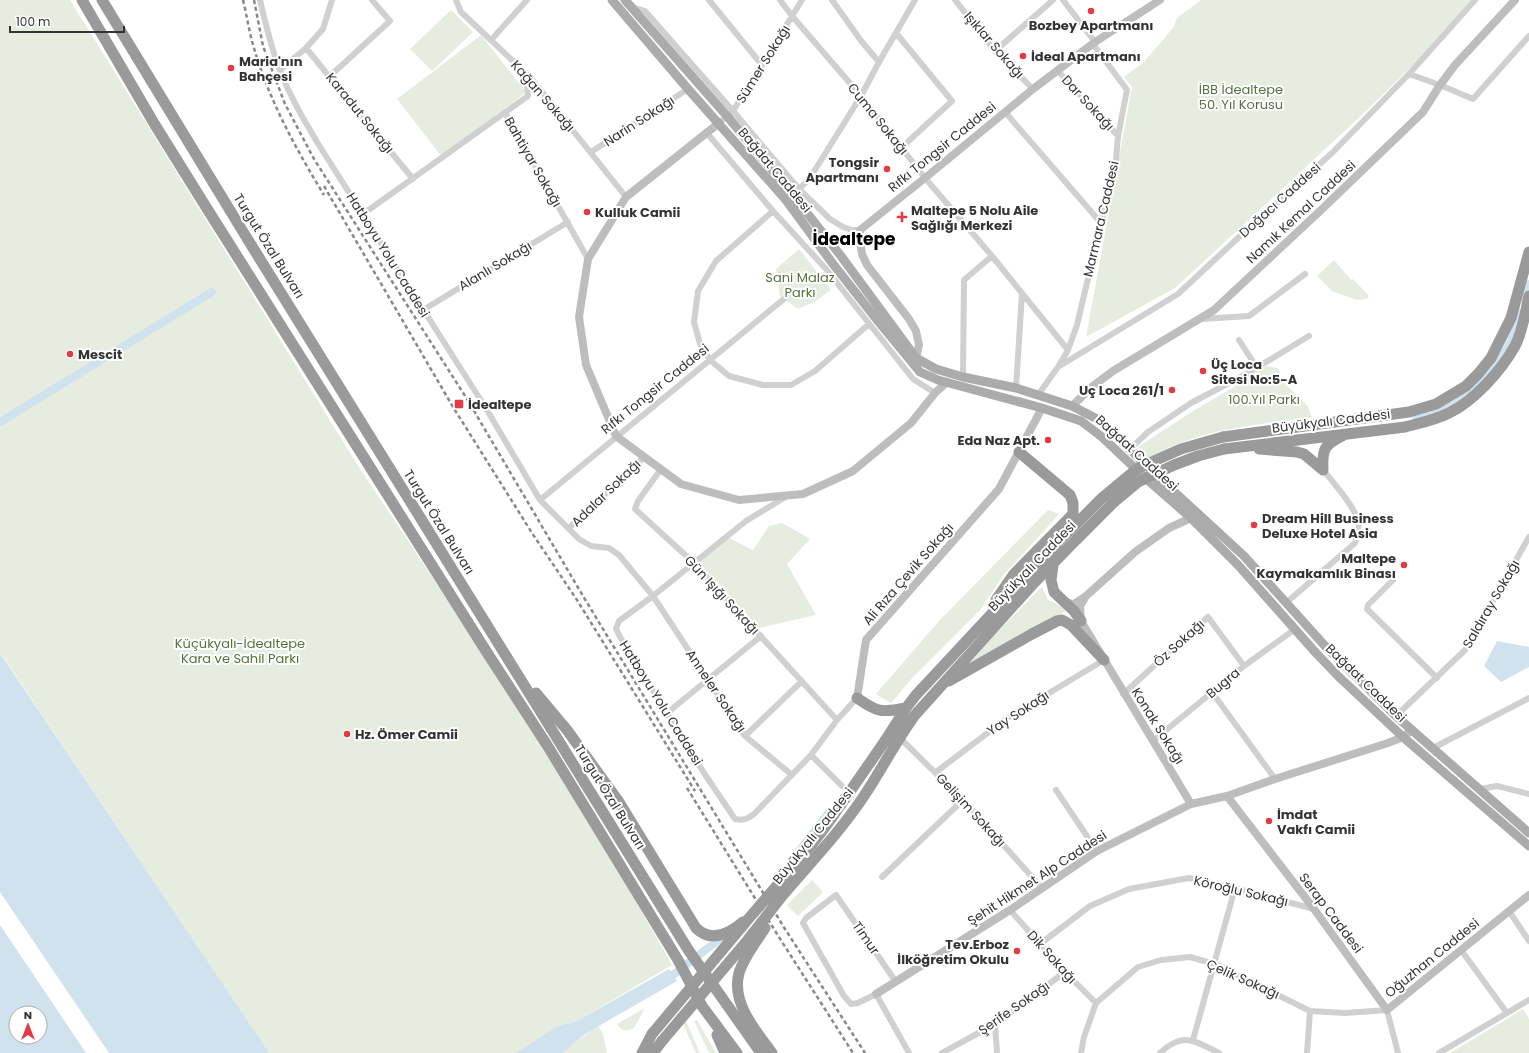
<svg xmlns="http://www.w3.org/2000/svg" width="1529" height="1053" viewBox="0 0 1529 1053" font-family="Poppins,sans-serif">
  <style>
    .green { fill: #e6ecdf }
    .water { fill: #cfe2ee; fill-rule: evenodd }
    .pier { fill: #fff }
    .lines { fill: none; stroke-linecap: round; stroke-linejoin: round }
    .canal { stroke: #cfe2ee; stroke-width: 8 }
    .street { stroke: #d0d0d0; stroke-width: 6 }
    .secondary { stroke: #bdbdbd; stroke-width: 8 }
    .primary { stroke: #ababab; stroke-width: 9 }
    .highway { stroke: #9a9a9a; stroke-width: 11 }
    .rail { stroke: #888; stroke-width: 2.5; stroke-dasharray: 4 3; stroke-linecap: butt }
    .highway-bridge { stroke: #9a9a9a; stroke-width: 11 }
    .poi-dot { fill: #e63946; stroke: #fff; stroke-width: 1.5 }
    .labels { text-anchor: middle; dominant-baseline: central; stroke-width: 4; stroke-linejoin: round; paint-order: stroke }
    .poi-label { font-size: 13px; font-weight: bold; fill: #333; stroke: #fff; text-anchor: start }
    .street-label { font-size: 13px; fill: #333; stroke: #fff }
    .park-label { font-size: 13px; fill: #56703f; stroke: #fff }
    .district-label { font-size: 17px; font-weight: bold; fill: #000; stroke: #fff }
  </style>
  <rect width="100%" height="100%" fill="#fff"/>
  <path class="green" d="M 0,0 L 70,0 L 360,469 L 521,710 L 637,903 L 672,965 L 575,1022 L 559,1026 L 515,1053 L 268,1053 L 0,652 Z
    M 1201,0 L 1471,0 L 1414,64 L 1364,113 L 1175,288 L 1086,337 L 1132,87 L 1124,77 L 1144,62 L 1173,28 L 1177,18 Z
    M 451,10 L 473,32 L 432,71 L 410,49 Z
    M 481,35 L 526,92 L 442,157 L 397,99 Z
    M 799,249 L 831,290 L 814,302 L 798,309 L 780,296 L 776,269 Z
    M 1334,260 L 1351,280 L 1353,279 L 1369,296 L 1367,299 L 1357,300 L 1332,291 L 1317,276 Z
    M 1266,366 L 1278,368 L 1284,383 L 1307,405 L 1312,417 C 1275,422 1237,426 1201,436 C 1182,441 1164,450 1147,458 L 1138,447 L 1193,411 L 1251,377 Z
    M 1048,510 L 1059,514 L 1002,577 L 981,609 L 914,676 L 891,703 L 876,694 L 939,621 Z
    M 782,523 L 810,539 L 787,564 L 816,615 L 759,628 L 699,562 L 729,538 L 753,550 L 769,526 Z
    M 1042,587 L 1048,600 L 1060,606 L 1066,611 L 957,672 Z
    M 812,880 L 823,892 L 798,916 L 787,905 Z
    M 645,1008 L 634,1028 C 626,1032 621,1031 617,1024 Z
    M 1523,1009 L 1529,1019 L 1529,1053 L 1450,1053 Z
    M 697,1020 L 716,1053 L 709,1053 L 694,1021 Z
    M 686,1021 L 700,1053 L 696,1053 L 683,1024 Z
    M 598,1025 L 603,1034 L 607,1053 L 561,1053 Z"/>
  <path class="water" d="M 1497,641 L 1529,647 L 1529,667 L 1501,682 L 1484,666 Z
    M 0,653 L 269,1053 L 0,1053 ZM 16,1013 L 40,1013 L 40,1037 L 16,1037 Z
    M 669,969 L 677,981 L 585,1034 L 562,1053 L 515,1053 L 558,1026 L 575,1022 Z"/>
  <path class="pier" d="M 0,892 L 38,948 L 109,1053 L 86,1053 L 0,925 Z"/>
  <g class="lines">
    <path class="canal" d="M 1524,300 L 1529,284
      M 1416,417 L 1463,399 L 1495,369 L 1510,343 L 1521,313
      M 0,422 L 212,292
      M 793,859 L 830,811
      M 673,975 L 726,934"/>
    <path class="street" d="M 260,0 C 268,34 276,68 293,99 C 300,114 309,128 317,142 L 487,410 L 540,500 L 579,539 L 591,546 L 609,548 L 619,555 L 653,596 L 745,736 L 792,775
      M 456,0 L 461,12 L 531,78 L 626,197
      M 709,0 L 762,65
      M 780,0 L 792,16 L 861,96 L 925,178 L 992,256 L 1068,350
      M 832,0 L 862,42 L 879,62
      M 955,0 L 995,51 L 1033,89
      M 1063,0 L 1095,42
      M 632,7 L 645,11 L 733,111 L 799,189 L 830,219 L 843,227 L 852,230 L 860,230
      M 896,33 L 952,101 L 901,148
      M 491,40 L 527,0
      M 306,48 L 413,179
      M 995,51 L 1053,0
      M 280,70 L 306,48 L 323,29 L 332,0
      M 1057,70 L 1118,136
      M 1409,74 L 1440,85 L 1473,99 L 1529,36
      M 330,76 L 390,21 L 372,0
      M 505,112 L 588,259
      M 1005,112 L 1101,223
      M 719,123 L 733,111 L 802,0
      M 706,132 L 773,211 L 826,269 L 913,379 L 935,393
      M 591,152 L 688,89
      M 799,189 L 810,178 L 861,96 L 879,62 L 915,0
      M 773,211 L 716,261 L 698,291 L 694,322 L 700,344 L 710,360 L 729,376 L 763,385 L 791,385 L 815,371 L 869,324
      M 363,214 L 528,96 L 526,74
      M 423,310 L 568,222
      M 1201,319 L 1249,316 L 1305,274
      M 1239,340 L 1257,368
      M 1058,367 L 1178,294 L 1239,237 L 1332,153 L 1409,74 L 1475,0
      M 963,377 L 964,280 L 992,256
      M 1016,388 L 1022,293
      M 1038,395 L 1058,367 L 1068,350 L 1077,325 L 1116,160 L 1118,136 L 1127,90 L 1093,44
      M 1130,449 L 1148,432 L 1191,403 L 1248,373 L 1309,336
      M 661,469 L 638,501 L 635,509 L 693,562 L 837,720
      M 787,496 L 746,521 L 653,596 L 619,621 L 616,629 L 620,637 L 704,773 L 735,819 C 744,821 747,819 754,814 L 811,755 L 837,720 L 857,698
      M 540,500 L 785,298
      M 569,528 L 644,457
      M 1393,580 L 1368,605 L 1367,609 L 1437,678
      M 1286,603 L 1355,543 C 1357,536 1360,529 1358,521 C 1355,507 1333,482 1323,470
      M 1212,692 L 1275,779
      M 1123,694 L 1208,617 L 1244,666
      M 667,713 L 761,636
      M 1396,716 L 1465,650 L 1529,537
      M 902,735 L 903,741 L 963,800 L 1042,888
      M 745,736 L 802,681
      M 1154,740 L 1244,666 L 1295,629
      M 1433,748 L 1529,698
      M 811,755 L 842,786
      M 936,772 L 1006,719 L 1104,660
      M 1480,789 L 1497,786 L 1529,794
      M 1056,790 L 1097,851
      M 882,877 L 963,800
      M 1010,910 L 1065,972 L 1096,1003
      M 1509,911 L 1529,941
      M 1040,944 L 1090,906 L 1129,889 L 1189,878 L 1235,888 L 1314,909
      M 1461,950 L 1507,1013
      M 896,982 L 836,895 L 806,918 L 803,923 L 844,996 L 851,1004 L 858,1003 L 876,994 L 909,1053
      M 995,1024 L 997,1053
      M 1193,1040 L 1235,888
      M 942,1053 L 995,1024 L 1065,972
      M 1081,1053 L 1084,1037 L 1096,1003 L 1138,967 L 1161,960 L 1190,957 L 1215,964 L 1310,1011 L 1345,1013 L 1387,1010 L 1398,1053
      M 1160,1053 C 1183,1031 1195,1041 1219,1053
      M 1307,1053 L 1310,1011
      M 1439,1053 L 1529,1000"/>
    <path class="secondary" d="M 719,123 L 626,197 L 588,259 L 579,317 L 586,365 L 616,436 L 681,484 L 739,500 L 803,494 L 853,471 L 911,423 L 935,393 L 947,382
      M 916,358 L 919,345 L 916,331 L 909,319 L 867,265 L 862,254 L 860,241 L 860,230 L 925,178 L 1033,89 L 1095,42 L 1160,0
      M 1072,406 L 1093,386 L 1113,371 L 1214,310 L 1320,211 L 1423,112 L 1440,85 L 1455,65 L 1515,0
      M 1086,596 L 1135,552 L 1169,528 L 1191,518
      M 1067,603 L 1074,604 L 1086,596 L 1080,606 L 1081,621 L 1191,804
      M 857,698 L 866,640 L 999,489 L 1042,408
      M 1227,796 L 1314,909 L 1387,1010 L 1529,895
      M 876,994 L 1010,910 L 1097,851 L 1191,804 L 1227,796 L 1275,779 L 1388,743 L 1403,737 L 1412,730"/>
    <path class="primary" d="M 612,0 L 688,89 L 786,200 L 833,264 L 878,321 L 920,372 L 938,380 L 1042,408 L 1081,421 L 1102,437 L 1141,474 L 1191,518 L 1238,565 L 1316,653 L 1338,676 L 1403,737 L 1529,846
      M 625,0 L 727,116 L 792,194 L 841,256 L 916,358 L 936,369 L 963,377 L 1016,388 L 1072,406 L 1101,421 L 1156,475 L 1244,556 L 1326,647 L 1396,716 L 1529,833"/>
    <path class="highway" d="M 82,0 L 155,125 L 206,207 L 486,651 L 547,745 L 678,960 L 702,1006 L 737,1053
      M 102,0 L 245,235 L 689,951 L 761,1053
      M 1223,437 L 1409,412 L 1436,404 L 1466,386 L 1478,374 L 1491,358 L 1511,318 L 1529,252
      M 1224,449 L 1405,427 C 1420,423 1435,420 1449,413 C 1474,401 1501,371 1515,346 C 1523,331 1525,313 1529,296
      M 1259,449 L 1297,452 L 1304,454 L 1323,470
      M 1323,470 C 1322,449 1324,445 1342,436
      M 1053,565 L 1051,580 L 1054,592 L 1074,611 L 1081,621
      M 996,600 L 1014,574 L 1073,514 L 1073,503 L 1070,495 L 1019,452
      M 949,681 L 1032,634 L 1057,621 L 1062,620 L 1071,625 L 1104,660
      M 536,693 L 567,730 L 619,802 L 696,928 C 711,943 729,934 743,922
      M 857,698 C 877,712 881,713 906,708
      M 885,741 L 906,708 L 916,695 L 1067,533
      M 782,896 C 810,863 840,832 864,796 C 882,769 896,741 915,715 L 1033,584 L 1077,539
      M 717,1035 L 725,1053
      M 642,1053 L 652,1034
      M 653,1053 L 662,1041"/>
    <path class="rail" d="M 243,0 C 247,16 249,32 254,48 C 269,100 296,149 324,195
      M 254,0 L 263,46 L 285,104 L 314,159 L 467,399 L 583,596 L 785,929 L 865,1053
      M 324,186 L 453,407 L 532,533 L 577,600 L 695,791
      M 687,788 L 777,934 L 853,1053"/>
    <path class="highway-bridge" d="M 1067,533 L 1102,498 L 1138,468 L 1181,449 L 1223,437
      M 1077,539 L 1114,502 L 1138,482 L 1174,465 L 1198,456 L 1224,449
      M 765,928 C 756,942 744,957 739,973 C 731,1003 756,1031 772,1053
      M 652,1034 L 750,917 L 811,846 L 828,823 L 885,741
      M 662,1041 L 747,941 L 782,896"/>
  </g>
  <g class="poi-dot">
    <circle cx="1091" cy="11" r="4"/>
    <circle cx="1023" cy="56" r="4"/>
    <circle cx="231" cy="68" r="4"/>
    <circle cx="887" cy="169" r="4"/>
    <circle cx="587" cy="212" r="4"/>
    <path d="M900 211h4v4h4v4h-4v4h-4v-4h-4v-4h4z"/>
    <circle cx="70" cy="354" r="4"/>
    <circle cx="1203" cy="371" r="4"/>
    <circle cx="1172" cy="390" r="4"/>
    <rect x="454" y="399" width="10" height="10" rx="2"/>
    <circle cx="1048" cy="440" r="4"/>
    <circle cx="1254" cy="525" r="4"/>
    <circle cx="1404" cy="565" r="4"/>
    <circle cx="347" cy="734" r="4"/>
    <circle cx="1269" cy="821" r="4"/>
    <circle cx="1017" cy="951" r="4"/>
  </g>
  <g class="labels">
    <g class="poi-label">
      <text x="1091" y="25" text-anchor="middle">Bozbey Apartmanı</text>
      <text x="1031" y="56">İdeal Apartmanı</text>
      <text x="239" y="61">Maria'nın<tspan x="239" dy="15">Bahçesi</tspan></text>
      <text x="879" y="162" text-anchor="end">Tongsir<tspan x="879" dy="15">Apartmanı</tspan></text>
      <text x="911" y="210">Maltepe 5 Nolu Aile<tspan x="911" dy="15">Sağlığı Merkezi</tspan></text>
      <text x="595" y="212">Kulluk Camii</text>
      <text x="78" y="354">Mescit</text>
      <text x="1211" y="364">Üç Loca<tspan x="1211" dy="15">Sitesi No:5-A</tspan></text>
      <text x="1164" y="390" text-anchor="end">Uç Loca 261/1</text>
      <text x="468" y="404">İdealtepe</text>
      <text x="1040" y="440" text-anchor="end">Eda Naz Apt.</text>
      <text x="1262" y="518">Dream Hill Business<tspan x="1262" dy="15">Deluxe Hotel Asia</tspan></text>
      <text x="1396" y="558" text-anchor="end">Maltepe<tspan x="1396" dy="15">Kaymakamlık Binası</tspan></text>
      <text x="355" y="734">Hz. Ömer Camii</text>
      <text x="1277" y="814">İmdat<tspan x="1277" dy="15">Vakfı Camii</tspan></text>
      <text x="1009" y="944" text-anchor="end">Tev.Erboz<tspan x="1009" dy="15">İlköğretim Okulu</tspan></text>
    </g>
    <g class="street-label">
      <text transform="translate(994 45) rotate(49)">Işıklar Sokağı</text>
      <text transform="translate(763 64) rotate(-58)">Sümer Sokağı</text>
      <text transform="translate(543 96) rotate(49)">Kağan Sokağı</text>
      <text transform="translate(1088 103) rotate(47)">Dar Sokağı</text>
      <text transform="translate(360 113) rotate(51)">Karadut Sokağı</text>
      <text transform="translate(878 119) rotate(51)">Cuma Sokağı</text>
      <text transform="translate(639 121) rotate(-33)">Narin Sokağı</text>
      <text transform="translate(942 147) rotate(-39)">Rıfkı Tongsir Caddesi</text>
      <text transform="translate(533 162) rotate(60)">Bahtiyar Sokağı</text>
      <text transform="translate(775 170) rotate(50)">Bağdat Caddesi</text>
      <text transform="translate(1280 200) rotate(-42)">Doğacı Caddesi</text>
      <text transform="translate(1301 212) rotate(-43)">Namık Kemal Caddesi</text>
      <text transform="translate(1101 219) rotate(-77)">Marmara Caddesi</text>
      <text transform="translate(269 246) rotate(58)">Turgut Özal Bulvarı</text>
      <text transform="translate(388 255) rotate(58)">Hatboyu Yolu Caddesi</text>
      <text transform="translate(495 266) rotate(-31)">Alanlı Sokağı</text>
      <text transform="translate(655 389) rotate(-39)">Rıfkı Tongsir Caddesi</text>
      <text transform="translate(1331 421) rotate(-7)">Büyükyalı Caddesi</text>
      <text transform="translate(1137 453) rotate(42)">Bağdat Caddesi</text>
      <text transform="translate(606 493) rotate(-44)">Adalar Sokağı</text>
      <text transform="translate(439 522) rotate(58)">Turgut Özal Bulvarı</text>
      <text transform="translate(1032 566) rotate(-46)">Büyükyalı Caddesi</text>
      <text transform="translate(908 574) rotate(-49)">Ali Rıza Çevik Sokağı</text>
      <text transform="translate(722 595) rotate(47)">Gün Işığı Sokağı</text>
      <text transform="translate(1491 604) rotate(-60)">Saldıray Sokağı</text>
      <text transform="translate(1179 643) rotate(-42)">Öz Sokağı</text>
      <text transform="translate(1223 683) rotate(-40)">Bugra</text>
      <text transform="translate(1366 683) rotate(44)">Bağdat Caddesi</text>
      <text transform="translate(716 691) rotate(56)">Anneler Sokağı</text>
      <text transform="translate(661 703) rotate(58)">Hatboyu Yolu Caddesi</text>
      <text transform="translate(1018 713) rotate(-33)">Yay Sokağı</text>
      <text transform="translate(1158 726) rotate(58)">Konak Sokağı</text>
      <text transform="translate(610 797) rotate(58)">Turgut Özal Bulvarı</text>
      <text transform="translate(971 810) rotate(47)">Gelişim Sokağı</text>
      <text transform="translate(813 836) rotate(-51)">Büyükyalı Caddesi</text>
      <text transform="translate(1037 878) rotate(-33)">Şehit Hikmet Alp Caddesi</text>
      <text transform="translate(1241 891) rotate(13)">Köroğlu Sokağı</text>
      <text transform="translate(1331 913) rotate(53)">Serap Caddesi</text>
      <text transform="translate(866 938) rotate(55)">Timur</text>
      <text transform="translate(1052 957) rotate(48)">Dik Sokağı</text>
      <text transform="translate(1432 958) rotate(-39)">Oğuzhan Caddesi</text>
      <text transform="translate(1243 979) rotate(24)">Çelik Sokağı</text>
      <text transform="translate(1014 1008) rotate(-35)">Şerife Sokağı</text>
    </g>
    <g class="park-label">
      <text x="1241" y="89">İBB İdealtepe<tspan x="1241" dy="15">50. Yıl Korusu</tspan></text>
      <text x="800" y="277">Sani Malaz<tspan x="800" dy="15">Parkı</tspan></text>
      <text x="1264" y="399">100.Yıl Parkı</text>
      <text x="240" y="643">Küçükyalı-İdealtepe<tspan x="240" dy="15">Kara ve Sahil Parkı</tspan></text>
    </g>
    <g class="district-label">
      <text x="854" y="239">İdealtepe</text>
    </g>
  </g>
  <g transform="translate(28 1025)"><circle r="19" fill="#ffffff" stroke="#adadad"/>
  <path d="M0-3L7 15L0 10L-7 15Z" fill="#e63946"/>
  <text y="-6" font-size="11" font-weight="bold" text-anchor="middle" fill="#333333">N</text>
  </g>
  <path d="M10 26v6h114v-6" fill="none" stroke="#333333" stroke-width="2"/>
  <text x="16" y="26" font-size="12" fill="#333333" stroke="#ffffff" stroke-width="3" paint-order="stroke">100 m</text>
</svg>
